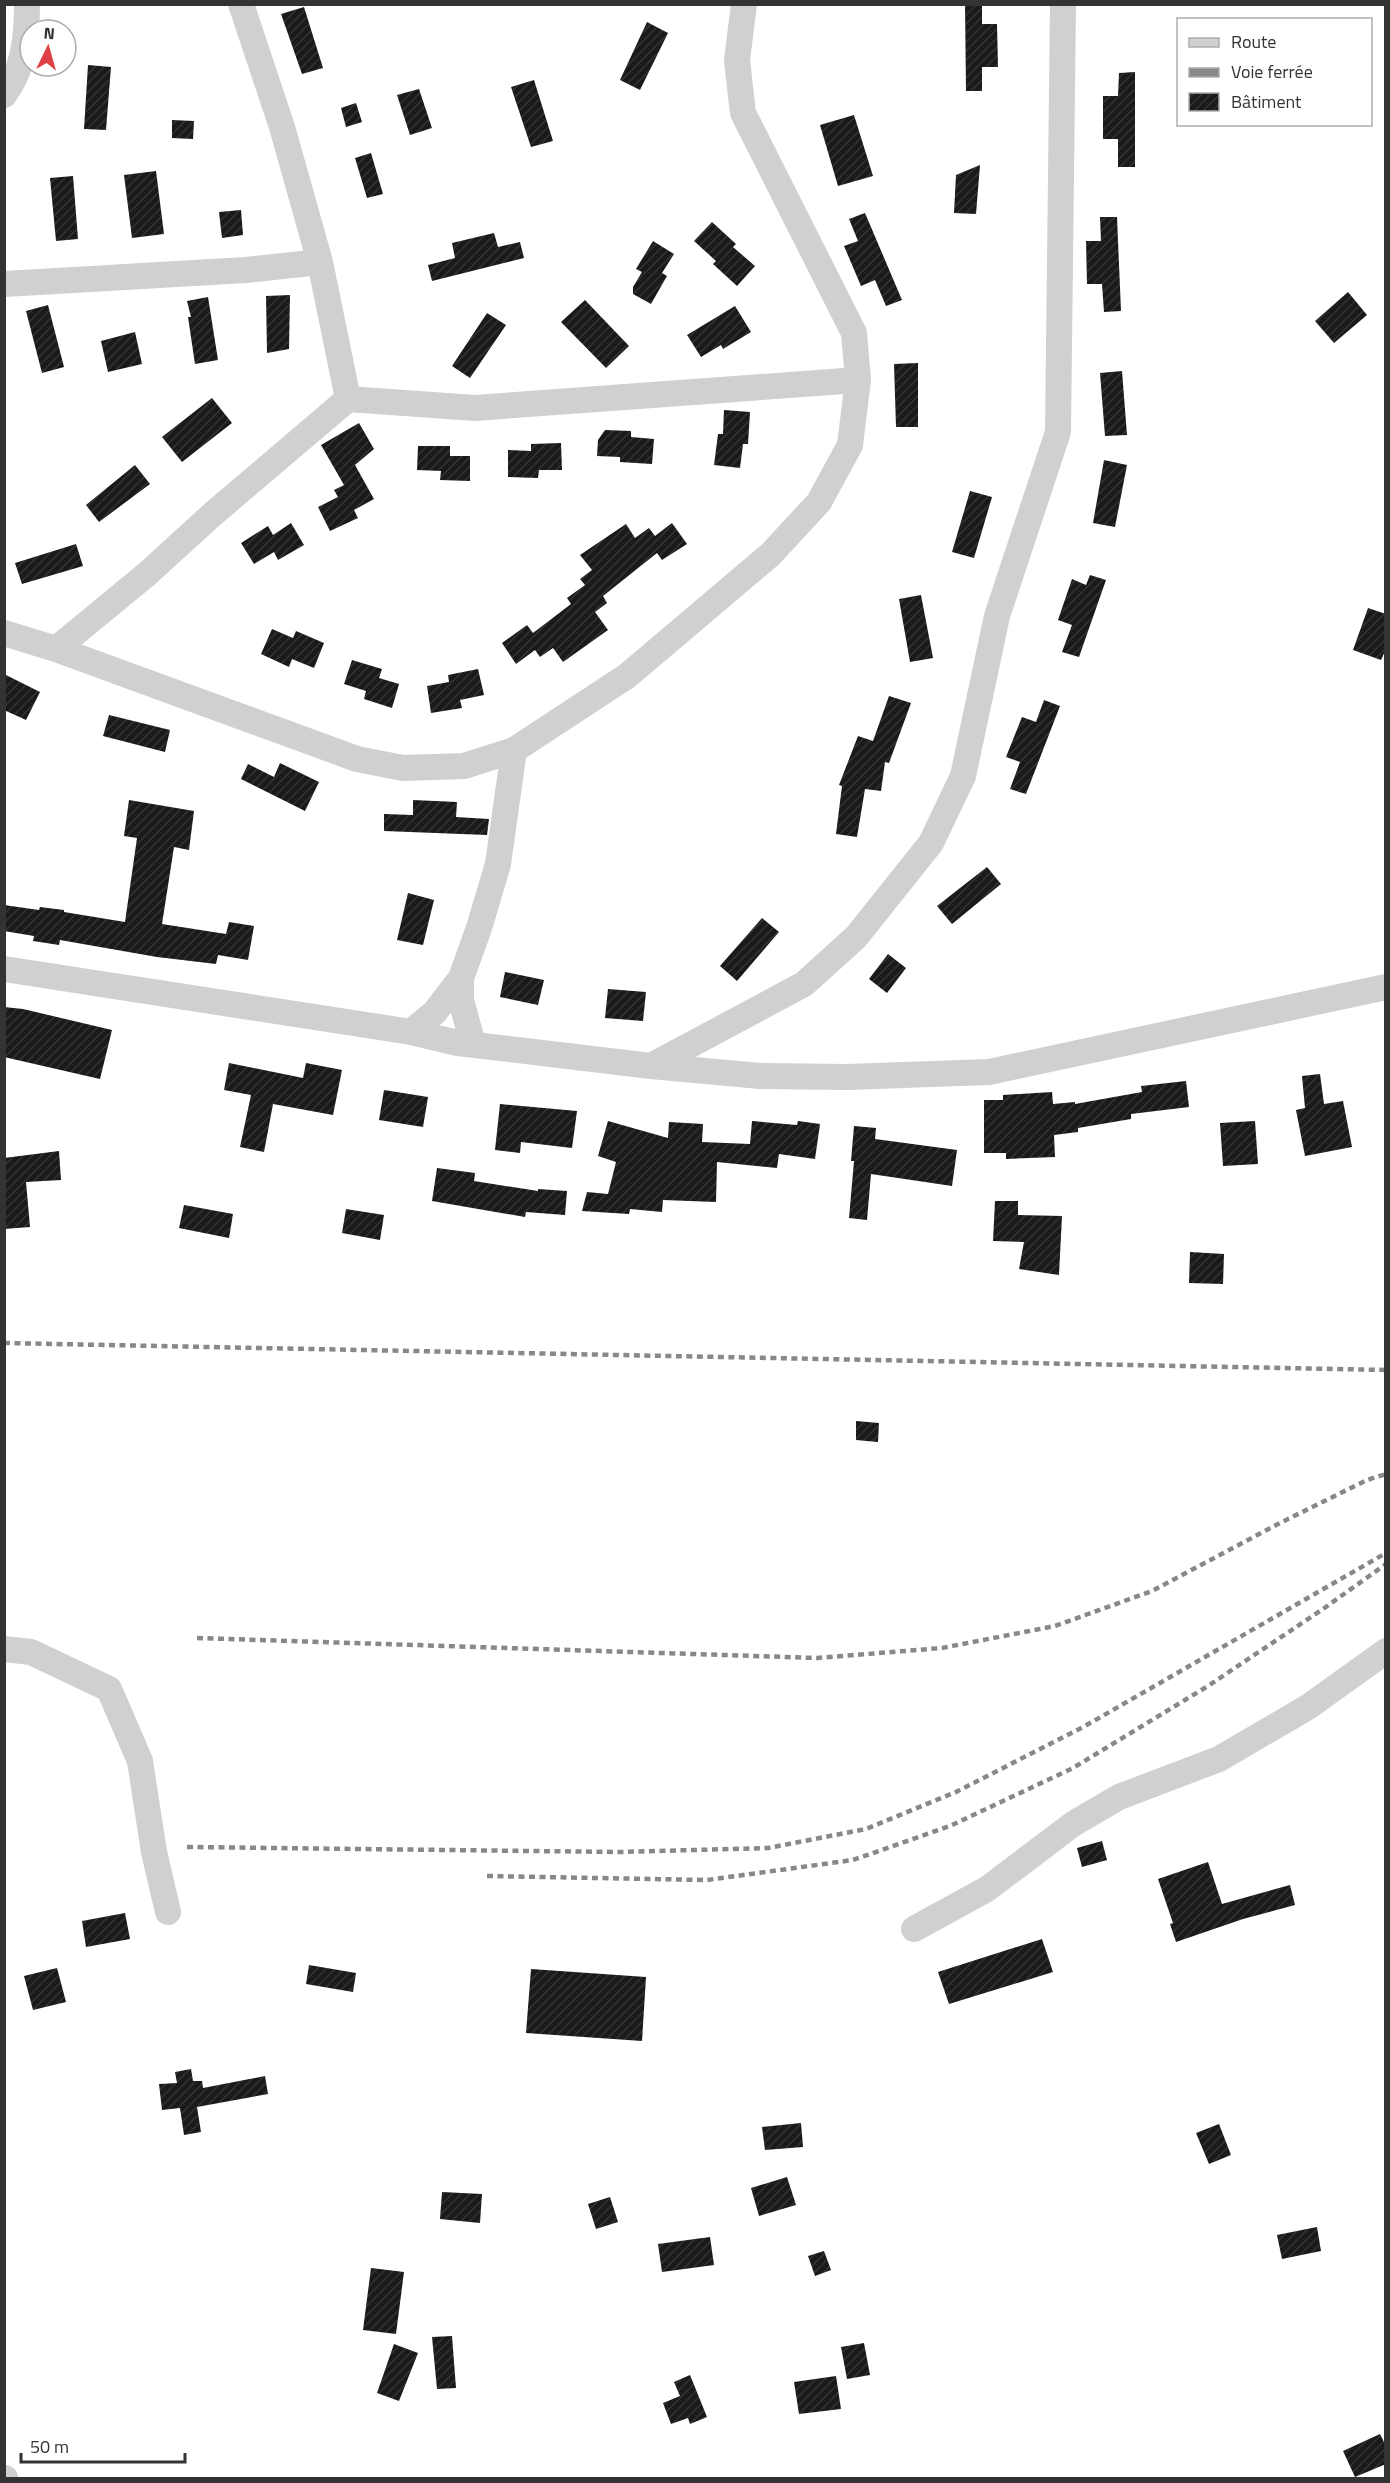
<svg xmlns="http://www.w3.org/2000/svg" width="1390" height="2483" viewBox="0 0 1390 2483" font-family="'Titillium Web',sans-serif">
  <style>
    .building { fill: url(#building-hatch) }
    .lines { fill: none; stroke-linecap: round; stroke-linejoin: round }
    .minor { stroke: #d0d0d0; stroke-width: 26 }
    .rail { stroke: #888; stroke-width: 4.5; stroke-dasharray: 6 4.5; stroke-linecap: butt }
  </style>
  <defs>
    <pattern id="building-hatch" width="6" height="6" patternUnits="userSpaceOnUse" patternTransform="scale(1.5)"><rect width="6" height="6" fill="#1a1a1a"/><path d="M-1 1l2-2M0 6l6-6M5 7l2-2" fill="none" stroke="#333"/></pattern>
  </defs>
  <rect width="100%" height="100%" fill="#fff"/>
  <path class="building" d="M 965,4 L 982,4 L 982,24 L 997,24 L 998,67 L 982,67 L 982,91 L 966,91 Z
    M 304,7 L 323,68 L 302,74 L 281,14 Z
    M 647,22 L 668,33 L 640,90 L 620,80 Z
    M 88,65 L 111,67 L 106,130 L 84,129 Z
    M 1135,72 L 1135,167 L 1118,167 L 1118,139 L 1103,139 L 1103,96 L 1118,96 L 1119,73 Z
    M 534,80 L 553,141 L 531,147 L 511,87 Z
    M 419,89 L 432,128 L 410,135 L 397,95 Z
    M 356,103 L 362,122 L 346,127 L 341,108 Z
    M 854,115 L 873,176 L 838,186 L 820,125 Z
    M 172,120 L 194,121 L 193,139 L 172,138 Z
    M 371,153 L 383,194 L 367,198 L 355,158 Z
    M 980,165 L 976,214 L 954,213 L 956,175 Z
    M 156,171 L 164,234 L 132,238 L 124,175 Z
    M 73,176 L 78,239 L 56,241 L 50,178 Z
    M 241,210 L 243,235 L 222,238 L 219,212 Z
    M 865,213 L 902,300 L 886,306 L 875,280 L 861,286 L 844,246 L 858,241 L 849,219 Z
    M 1100,217 L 1117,217 L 1121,311 L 1104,312 L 1102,284 L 1087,284 L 1086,241 L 1101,241 Z
    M 712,222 L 736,244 L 733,247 L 755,266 L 737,286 L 713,264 L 716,261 L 694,241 Z
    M 494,233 L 498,247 L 520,242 L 524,258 L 432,281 L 428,265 L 455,258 L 452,243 Z
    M 653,241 L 674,254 L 662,273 L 667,276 L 651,304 L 633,294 L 633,287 L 642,272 L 636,269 Z
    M 1348,292 L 1367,315 L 1334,343 L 1315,321 Z
    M 290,295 L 289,349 L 267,353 L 266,296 Z
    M 208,297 L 218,360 L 195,364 L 188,317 L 191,317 L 187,301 Z
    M 585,300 L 629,346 L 606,368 L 561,322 Z
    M 48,305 L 64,367 L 42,373 L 26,311 Z
    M 735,306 L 751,332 L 723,349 L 721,345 L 701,357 L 687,335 Z
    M 487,313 L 506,325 L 470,378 L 452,366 Z
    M 135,332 L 142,364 L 108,372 L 101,341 Z
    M 918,363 L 918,427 L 896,427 L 894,364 Z
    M 1122,371 L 1127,435 L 1105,436 L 1100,373 Z
    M 212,398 L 232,423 L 182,462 L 162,437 Z
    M 724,410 L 750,412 L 748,444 L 743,444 L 740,468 L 714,465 L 718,434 L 723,434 Z
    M 359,423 L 374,449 L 355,465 L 374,499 L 354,510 L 358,518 L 330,531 L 318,507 L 338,497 L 334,490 L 344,485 L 321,445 Z
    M 605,430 L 631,431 L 631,437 L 654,439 L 652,464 L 620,462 L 620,457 L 597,456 L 598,440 Z
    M 561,443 L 562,470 L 539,470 L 538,478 L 508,477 L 508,450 L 531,451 L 531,444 Z
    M 418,446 L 450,446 L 450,456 L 470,456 L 470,481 L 440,480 L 441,471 L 417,470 Z
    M 1104,460 L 1127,465 L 1115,527 L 1093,523 Z
    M 135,465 L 150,484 L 99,522 L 86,505 Z
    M 970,491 L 992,497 L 974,558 L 952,552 Z
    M 291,523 L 304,545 L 278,560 L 274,552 L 254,564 L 241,543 L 268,526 L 273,535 Z
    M 672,523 L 687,544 L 662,560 L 657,553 L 603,596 L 607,603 L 595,612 L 608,630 L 563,662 L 553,648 L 540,657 L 535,650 L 516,664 L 502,643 L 527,625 L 533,633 L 571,604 L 567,598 L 585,585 L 580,579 L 592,570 L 580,555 L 626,524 L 635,538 L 649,528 L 655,536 Z
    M 76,544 L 83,566 L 22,584 L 15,563 Z
    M 1090,575 L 1106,580 L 1079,657 L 1062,652 L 1072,625 L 1058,620 L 1072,579 L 1086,585 Z
    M 921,595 L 933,658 L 910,662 L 899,599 Z
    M 1368,608 L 1386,614 L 1386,649 L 1381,660 L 1353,650 Z
    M 272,629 L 293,638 L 296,631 L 324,643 L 314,668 L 292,659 L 289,667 L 261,654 Z
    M 352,660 L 382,669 L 379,678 L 399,684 L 392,708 L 364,699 L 366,691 L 344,684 Z
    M 478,669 L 484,695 L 460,700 L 462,708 L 431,713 L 427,686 L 449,682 L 448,675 Z
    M 4,674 L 40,692 L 26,720 L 4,710 Z
    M 889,696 L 911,703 L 889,763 L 885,762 L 881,791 L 865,789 L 857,837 L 836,834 L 842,786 L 839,785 L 858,736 L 873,741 Z
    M 1044,700 L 1060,706 L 1026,794 L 1010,789 L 1020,762 L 1006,757 L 1022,717 L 1036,722 Z
    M 109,715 L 170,730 L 165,752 L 103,736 Z
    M 280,763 L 319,782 L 305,811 L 241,779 L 248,764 L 274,777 Z
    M 129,800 L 194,811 L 189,850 L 174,847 L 162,924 L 226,934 L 229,922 L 254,926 L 248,960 L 218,955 L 216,964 L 157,957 L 60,940 L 59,945 L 33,941 L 34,936 L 4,931 L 4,905 L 39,910 L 40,907 L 64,910 L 64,912 L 125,922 L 137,838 L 124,836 Z
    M 413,800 L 457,802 L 456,817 L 489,819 L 487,835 L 384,831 L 384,814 L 413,815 Z
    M 987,867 L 1001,884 L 952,924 L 937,906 Z
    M 408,893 L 434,900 L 423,945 L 397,940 Z
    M 762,918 L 779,932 L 737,981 L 720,966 Z
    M 888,954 L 906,968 L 887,993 L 869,979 Z
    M 505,972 L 544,980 L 538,1005 L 500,997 Z
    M 608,989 L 646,992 L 643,1021 L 605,1018 Z
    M 4,1007 L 23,1009 L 112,1030 L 100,1079 L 4,1057 Z
    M 229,1063 L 303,1078 L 306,1063 L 342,1070 L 333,1115 L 273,1104 L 264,1152 L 240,1147 L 251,1095 L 224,1090 Z
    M 1320,1074 L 1324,1104 L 1343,1101 L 1352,1147 L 1305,1156 L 1296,1110 L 1305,1108 L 1302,1076 Z
    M 1186,1081 L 1189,1107 L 1131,1114 L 1131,1119 L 1078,1128 L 1078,1132 L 1054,1135 L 1055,1157 L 1006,1159 L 1006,1153 L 984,1153 L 984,1100 L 1003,1100 L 1003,1095 L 1052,1092 L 1053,1104 L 1075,1102 L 1075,1104 L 1142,1092 L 1141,1086 Z
    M 384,1090 L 428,1097 L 423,1127 L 379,1120 Z
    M 500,1104 L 577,1111 L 572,1148 L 521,1142 L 520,1153 L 495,1150 Z
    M 608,1121 L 668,1138 L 669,1122 L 703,1124 L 702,1142 L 750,1144 L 752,1121 L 797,1125 L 798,1121 L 820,1124 L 815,1159 L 779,1154 L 777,1168 L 717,1162 L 716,1202 L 663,1200 L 662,1212 L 630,1209 L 629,1214 L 582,1211 L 587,1192 L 608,1194 L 616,1162 L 598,1156 Z
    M 1255,1121 L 1258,1164 L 1223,1166 L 1220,1123 Z
    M 854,1126 L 876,1128 L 875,1139 L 957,1150 L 952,1186 L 871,1174 L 867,1220 L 849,1218 L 854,1161 L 851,1161 Z
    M 59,1151 L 61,1180 L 26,1182 L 30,1227 L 4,1229 L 4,1158 Z
    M 437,1168 L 475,1173 L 474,1181 L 538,1191 L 538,1189 L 567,1191 L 565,1215 L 526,1212 L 525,1217 L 432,1201 Z
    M 995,1201 L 1018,1201 L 1018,1215 L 1062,1216 L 1059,1275 L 1019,1269 L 1024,1242 L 993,1241 Z
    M 184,1205 L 233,1214 L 229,1238 L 179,1228 Z
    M 346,1209 L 384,1215 L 380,1240 L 342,1233 Z
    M 1190,1252 L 1224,1254 L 1223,1284 L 1189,1283 Z
    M 856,1421 L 879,1423 L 878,1442 L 856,1440 Z
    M 1102,1841 L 1107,1860 L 1082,1867 L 1077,1848 Z
    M 1208,1862 L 1222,1904 L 1290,1885 L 1295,1905 L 1243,1919 L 1176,1942 L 1170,1924 L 1173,1923 L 1158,1879 Z
    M 125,1913 L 130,1939 L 86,1947 L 82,1921 Z
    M 1042,1939 L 1053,1972 L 949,2004 L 938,1972 Z
    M 309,1965 L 356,1973 L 353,1992 L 306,1984 Z
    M 57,1968 L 66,2002 L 33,2010 L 24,1976 Z
    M 531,1969 L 646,1977 L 642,2041 L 526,2033 Z
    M 191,2069 L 193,2081 L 202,2081 L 203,2088 L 265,2076 L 268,2094 L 197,2107 L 201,2132 L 184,2135 L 180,2108 L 162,2110 L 159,2084 L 177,2083 L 175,2072 Z
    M 801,2123 L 803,2147 L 765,2150 L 762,2127 Z
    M 1219,2124 L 1231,2155 L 1209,2164 L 1196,2133 Z
    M 787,2177 L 796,2205 L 759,2216 L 751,2188 Z
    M 442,2192 L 482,2194 L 480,2223 L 440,2219 Z
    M 610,2197 L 618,2222 L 596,2229 L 588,2204 Z
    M 1317,2227 L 1321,2251 L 1282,2259 L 1277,2235 Z
    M 710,2237 L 714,2265 L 662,2272 L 658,2244 Z
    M 824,2251 L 831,2270 L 815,2276 L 808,2256 Z
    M 371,2268 L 404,2272 L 396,2334 L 363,2330 Z
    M 452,2336 L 456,2388 L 437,2389 L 432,2337 Z
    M 864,2343 L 870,2375 L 847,2379 L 841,2347 Z
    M 394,2344 L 418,2353 L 399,2401 L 377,2393 Z
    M 690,2375 L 707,2417 L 690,2424 L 688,2418 L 671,2424 L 663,2403 L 680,2396 L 674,2382 Z
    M 836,2376 L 841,2409 L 799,2414 L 794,2382 Z
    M 1380,2434 L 1386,2446 L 1386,2464 L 1355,2477 L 1343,2451 Z"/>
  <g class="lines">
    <path class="minor" d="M 241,4 L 282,127 L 320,262 L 348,399
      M 4,95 C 24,69 27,36 27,4
      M 4,284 L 246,270 L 320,262
      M 4,633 L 56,649 L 357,759 L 403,768 L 464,766 L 514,750 L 627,676 L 771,554 L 819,502 L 850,445 L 858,380 L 854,333 L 743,113 L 737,60 L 744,4
      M 56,649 L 147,574 L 214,513 L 348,399 L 475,408 L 858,380
      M 4,969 L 411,1032 L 458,1043 L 651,1066 L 760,1076 L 847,1077 L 989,1072 L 1386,987
      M 461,978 L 461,1000 L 473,1044
      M 411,1032 L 435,1012 L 461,978 L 479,928 L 498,864 L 514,750
      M 651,1066 L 804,984 L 856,937 L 931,843 L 963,776 L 997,616 L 1058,432 L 1063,4
      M 4,1649 L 31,1652 L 109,1689 L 140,1761 L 154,1852 L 168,1912
      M 914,1929 L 987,1889 L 1073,1824 L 1119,1797 L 1219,1759 L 1308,1707 L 1386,1651
      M 4,2478 L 5,2478"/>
    <path class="rail" d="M 4,1343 L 1386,1370
      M 197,1638 L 817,1658 L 942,1648 L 1055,1626 L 1152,1591 L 1278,1524 L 1367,1480 L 1386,1474
      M 187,1847 L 619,1852 L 768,1848 L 866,1829 L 956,1792 L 1085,1726 L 1386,1553
      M 487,1876 L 707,1880 L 853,1860 L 950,1826 L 1073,1768 L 1208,1686 L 1323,1609 L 1386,1564"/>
  </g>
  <rect width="1390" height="2483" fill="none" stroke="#333333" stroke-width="12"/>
  <rect x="1177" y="18" width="195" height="108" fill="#ffffff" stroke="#adadad" stroke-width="1.5"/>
  <rect x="1189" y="38" width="30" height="9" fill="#d0d0d0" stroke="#adadad" stroke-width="1.5"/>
  <text x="1231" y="48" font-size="18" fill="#333333">Route</text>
  <rect x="1189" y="68" width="30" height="9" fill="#888888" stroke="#adadad" stroke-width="1.5"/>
  <text x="1231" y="78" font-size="18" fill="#333333">Voie ferrée</text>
  <rect x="1189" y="93" width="30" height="18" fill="url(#building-hatch)" stroke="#adadad" stroke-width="1.5"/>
  <text x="1231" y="108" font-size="18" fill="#333333">Bâtiment</text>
  <g transform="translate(48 48) rotate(5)"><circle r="28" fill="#ffffff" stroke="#adadad" stroke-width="1.5"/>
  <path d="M0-4.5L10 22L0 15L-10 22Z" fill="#de4145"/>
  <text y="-9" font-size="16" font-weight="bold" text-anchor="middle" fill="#333333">N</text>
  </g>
  <path d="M21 2453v9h164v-9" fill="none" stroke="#333333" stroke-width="3"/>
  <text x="30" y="2453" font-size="18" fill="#333333" stroke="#ffffff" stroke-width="4.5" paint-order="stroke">50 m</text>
</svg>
